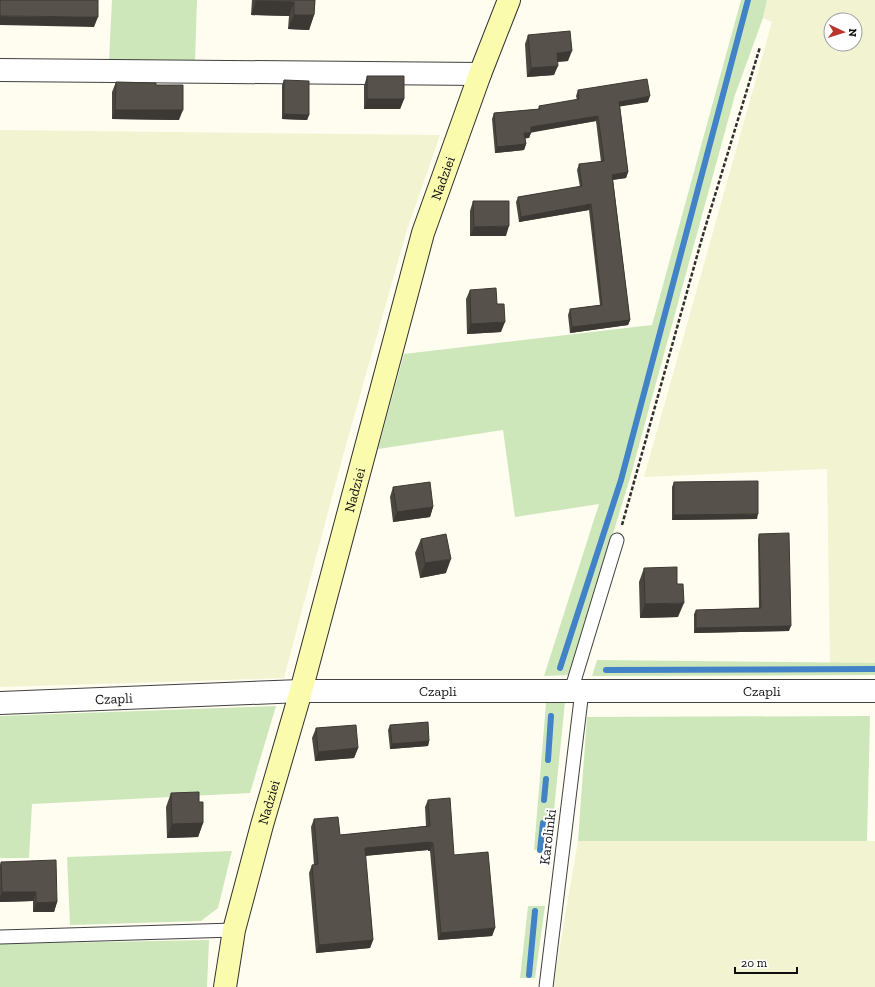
<svg xmlns="http://www.w3.org/2000/svg" width="875" height="987" viewBox="0 0 875 987" font-family="'Zilla Slab',serif">
  <style>
    .farmland { fill: #f2f3d1; fill-rule: evenodd }
    .green { fill: #cde7bb }
    .lines { fill: none; stroke-linecap: round; stroke-linejoin: round }
    .stream { stroke: #4282c7; stroke-width: 6 }
    .lane-casing { stroke: #414141; stroke-width: 15 }
    .street-casing { stroke: #414141; stroke-width: 24 }
    .secondary-casing { stroke: #303030; stroke-width: 24 }
    .path { stroke: #303030; stroke-width: 2.5; stroke-dasharray: 4 2; stroke-linecap: butt }
    .lane { stroke: #fff; stroke-width: 13 }
    .street { stroke: #fff; stroke-width: 22 }
    .secondary { stroke: #fbfbae; stroke-width: 22 }
    .wall { fill: #4a4640 }
    .shaded-wall { fill: #3c3934 }
    .building { fill: #56514b; stroke: #3c3934 }
    .labels { text-anchor: middle; dominant-baseline: central; stroke-width: 4; stroke-linejoin: round; paint-order: stroke }
    .street-label { font-size: 14px; fill: #0e0e0e; stroke: #fff }
  </style>
  <rect width="100%" height="100%" fill="#fefdf0"/>
  <path class="farmland" d="M 767,0 L 875,0 L 875,663 L 830,663 L 827,469 L 644,477 L 772,22 L 763,18 ZM 831,20 L 855,20 L 855,44 L 831,44 Z
    M 0,130 L 440,135 L 406,233 L 344,452 L 284,678 L 0,687 Z
    M 578,841 L 875,841 L 875,987 L 553,987 Z"/>
  <path class="green" d="M 112,0 L 197,0 L 195,61 L 109,61 Z
    M 741,0 L 767,0 L 763,18 L 735,95 L 630,478 L 570,675 L 544,676 L 599,504 L 515,517 L 503,430 L 378,449 L 404,354 L 652,325 Z
    M 597,660 L 875,663 L 875,675 L 592,676 Z
    M 565,702 L 550,849 L 534,850 L 546,703 Z
    M 276,706 L 250,793 L 32,804 L 29,858 L 0,858 L 0,716 Z
    M 870,716 L 867,841 L 578,841 L 587,717 Z
    M 232,851 L 218,908 L 201,921 L 70,925 L 67,857 Z
    M 528,906 L 545,906 L 535,978 L 520,978 Z
    M 209,940 L 207,987 L 0,987 L 0,944 Z"/>
  <g class="lines">
    <path class="stream" d="M 560,668 L 621,480 L 748,0
      M 606,670 L 875,669
      M 548,760 L 551,716
      M 544,800 L 546,779
      M 540,850 L 543,823
      M 529,975 L 535,911"/>
    <defs>
      <path id="lane" d="M 571,691 L 617,540
        M 0,937 L 234,930
        M 546,987 L 582,691"/>
      <g id="street">
        <path d="M 0,70 L 480,74"/>
        <path id="s1" d="M 0,703 L 301,691 L 875,691"/>
      </g>
      <g id="secondary">
        <path id="s2" d="M 225,987 L 234,930 L 262,825 L 301,691 L 423,233 L 480,74 L 509,0"/>
      </g>
    </defs>
    <use href="#lane" class="lane-casing"/>
    <use href="#street" class="street-casing"/>
    <use href="#secondary" class="secondary-casing"/>
    <path class="path" d="M 622,525 L 702,238 L 760,47"/>
    <use href="#lane" class="lane"/>
    <use href="#street" class="street"/>
    <use href="#secondary" class="secondary"/>
  </g>
  <path class="wall" d="M 252,0 L 315,0 L 314,15 L 309,30 L 288,29 L 289,16 L 251,15 Z
    M 528,35 L 568,61 L 557,62 L 554,75 L 527,77 L 525,44 Z
    M 367,76 L 404,99 L 400,109 L 364,109 L 364,86 Z
    M 284,80 L 309,115 L 307,120 L 282,119 L 282,85 Z
    M 116,82 L 156,85 L 179,120 L 112,119 L 112,92 Z
    M 578,90 L 648,102 L 620,106 L 628,172 L 626,178 L 613,180 L 630,320 L 628,325 L 570,333 L 568,315 L 570,309 L 600,305 L 589,210 L 519,222 L 516,202 L 518,197 L 580,187 L 577,170 L 579,164 L 601,162 L 596,121 L 531,132 L 529,138 L 525,138 L 526,144 L 524,150 L 495,153 L 492,119 L 494,113 L 538,109 L 539,106 L 577,100 L 576,96 Z
    M 473,201 L 506,236 L 470,236 L 470,211 Z
    M 470,290 L 497,304 L 501,332 L 467,334 L 466,299 Z
    M 674,482 L 757,519 L 672,520 L 672,487 Z
    M 393,487 L 433,507 L 430,517 L 393,522 L 390,497 Z
    M 759,534 L 789,631 L 694,633 L 694,614 L 696,610 L 759,608 L 758,539 Z
    M 421,539 L 446,573 L 420,578 L 415,553 Z
    M 644,568 L 678,617 L 640,618 L 639,582 Z
    M 390,725 L 429,741 L 428,746 L 390,749 L 388,730 Z
    M 316,728 L 358,748 L 354,758 L 315,761 L 312,738 Z
    M 171,793 L 199,802 L 203,823 L 198,837 L 167,838 L 166,807 Z
    M 428,800 L 454,855 L 495,928 L 492,936 L 438,940 L 430,851 L 428,851 L 428,850 L 365,856 L 373,940 L 370,948 L 316,953 L 309,873 L 312,865 L 314,865 L 311,827 L 314,819 L 340,835 L 426,826 L 425,807 Z
    M 1,862 L 57,902 L 54,912 L 33,912 L 33,901 L 0,902 L 0,865 Z"/>
  <path class="shaded-wall" d="M 256,1 L 294,2 L 289,16 L 251,15 Z
    M 294,15 L 314,15 L 309,30 L 288,29 Z
    M 0,16 L 98,17 L 94,27 L 0,25 Z
    M 572,51 L 568,61 L 553,62 L 557,53 Z
    M 558,66 L 554,75 L 527,77 L 531,68 Z
    M 650,96 L 648,102 L 617,107 L 619,102 Z
    M 367,99 L 404,99 L 400,109 L 364,109 Z
    M 115,110 L 183,110 L 179,120 L 112,119 Z
    M 284,114 L 309,115 L 307,120 L 282,119 Z
    M 598,116 L 596,121 L 529,133 L 531,127 Z
    M 524,133 L 531,133 L 529,138 L 522,139 Z
    M 526,144 L 524,150 L 495,153 L 497,147 Z
    M 628,172 L 626,178 L 610,180 L 612,175 Z
    M 591,204 L 589,210 L 519,222 L 521,217 Z
    M 509,226 L 506,236 L 470,236 L 474,227 Z
    M 630,320 L 628,325 L 570,333 L 572,327 Z
    M 505,322 L 501,332 L 467,334 L 471,324 Z
    M 433,507 L 430,517 L 393,522 L 397,512 Z
    M 758,514 L 757,519 L 672,520 L 674,515 Z
    M 451,559 L 446,573 L 420,578 L 425,563 Z
    M 684,603 L 678,617 L 640,618 L 645,604 Z
    M 791,626 L 789,631 L 694,633 L 696,628 Z
    M 429,741 L 428,746 L 390,749 L 392,744 Z
    M 358,748 L 354,758 L 315,761 L 318,752 Z
    M 203,823 L 198,837 L 167,838 L 172,824 Z
    M 431,842 L 428,850 L 362,856 L 365,848 Z
    M 431,843 L 433,843 L 430,851 L 428,851 Z
    M 2,892 L 36,892 L 33,901 L 0,902 L 0,897 Z
    M 57,902 L 54,912 L 33,912 L 36,903 Z
    M 495,928 L 492,936 L 438,940 L 441,933 Z
    M 373,940 L 370,948 L 316,953 L 319,945 Z"/>
  <path class="building" d="M 0,0 L 98,0 L 98,17 L 0,16 Z
    M 256,0 L 315,0 L 314,15 L 294,15 L 294,2 L 256,1 Z
    M 570,31 L 572,51 L 557,53 L 558,66 L 531,68 L 528,35 Z
    M 367,76 L 404,76 L 404,99 L 367,99 Z
    M 647,79 L 650,96 L 619,102 L 628,172 L 612,175 L 630,320 L 572,327 L 570,309 L 602,305 L 591,204 L 521,217 L 518,197 L 582,186 L 579,164 L 604,161 L 598,116 L 531,127 L 531,133 L 524,133 L 526,144 L 497,147 L 494,113 L 540,109 L 539,106 L 579,99 L 578,90 Z
    M 284,80 L 309,81 L 309,115 L 284,114 Z
    M 116,82 L 156,83 L 156,85 L 183,85 L 183,110 L 115,110 Z
    M 473,201 L 509,201 L 509,226 L 474,227 Z
    M 496,288 L 497,304 L 504,304 L 505,322 L 471,324 L 470,290 Z
    M 758,481 L 758,514 L 674,515 L 674,482 Z
    M 430,482 L 433,507 L 397,512 L 393,487 Z
    M 789,533 L 791,626 L 696,628 L 696,610 L 761,608 L 759,534 Z
    M 446,534 L 451,559 L 425,563 L 421,539 Z
    M 677,567 L 677,584 L 683,584 L 684,603 L 645,604 L 644,568 Z
    M 428,722 L 429,741 L 392,744 L 390,725 Z
    M 356,725 L 358,748 L 318,752 L 316,728 Z
    M 199,792 L 199,802 L 203,802 L 203,823 L 172,824 L 171,793 Z
    M 450,798 L 454,855 L 488,852 L 495,928 L 441,933 L 433,843 L 431,843 L 431,842 L 365,848 L 373,940 L 319,945 L 312,865 L 318,864 L 314,819 L 338,817 L 340,835 L 430,826 L 428,800 Z
    M 56,860 L 57,902 L 36,903 L 36,892 L 2,892 L 1,862 Z"/>
  <g class="labels">
    <g class="street-label">
      <text stroke="none"><textPath href="#s2" startOffset="838">Nadziei</textPath></text>
      <text stroke="none"><textPath href="#s2" startOffset="514">Nadziei</textPath></text>
      <text stroke="none"><textPath href="#s1" startOffset="438">Czapli</textPath></text>
      <text stroke="none"><textPath href="#s1" startOffset="762">Czapli</textPath></text>
      <text stroke="none"><textPath href="#s1" startOffset="114">Czapli</textPath></text>
      <text stroke="none"><textPath href="#s2" startOffset="190">Nadziei</textPath></text>
      <text transform="translate(548 837) rotate(-83)">Karolinki</text>
    </g>
  </g>
  <g transform="translate(843 32) rotate(94)"><circle r="19" fill="#ffffff" stroke="#9f9f9f"/>
  <path d="M0-3L7 15L0 10L-7 15Z" fill="#b8362d"/>
  <text y="-6" font-size="11" font-weight="bold" text-anchor="middle" fill="#0e0e0e">N</text>
  </g>
  <path d="M735 967v6h62v-6" fill="none" stroke="#0e0e0e" stroke-width="2"/>
  <text x="741" y="967" font-size="12" fill="#0e0e0e" stroke="#ffffff" stroke-width="3" paint-order="stroke">20 m</text>
</svg>
